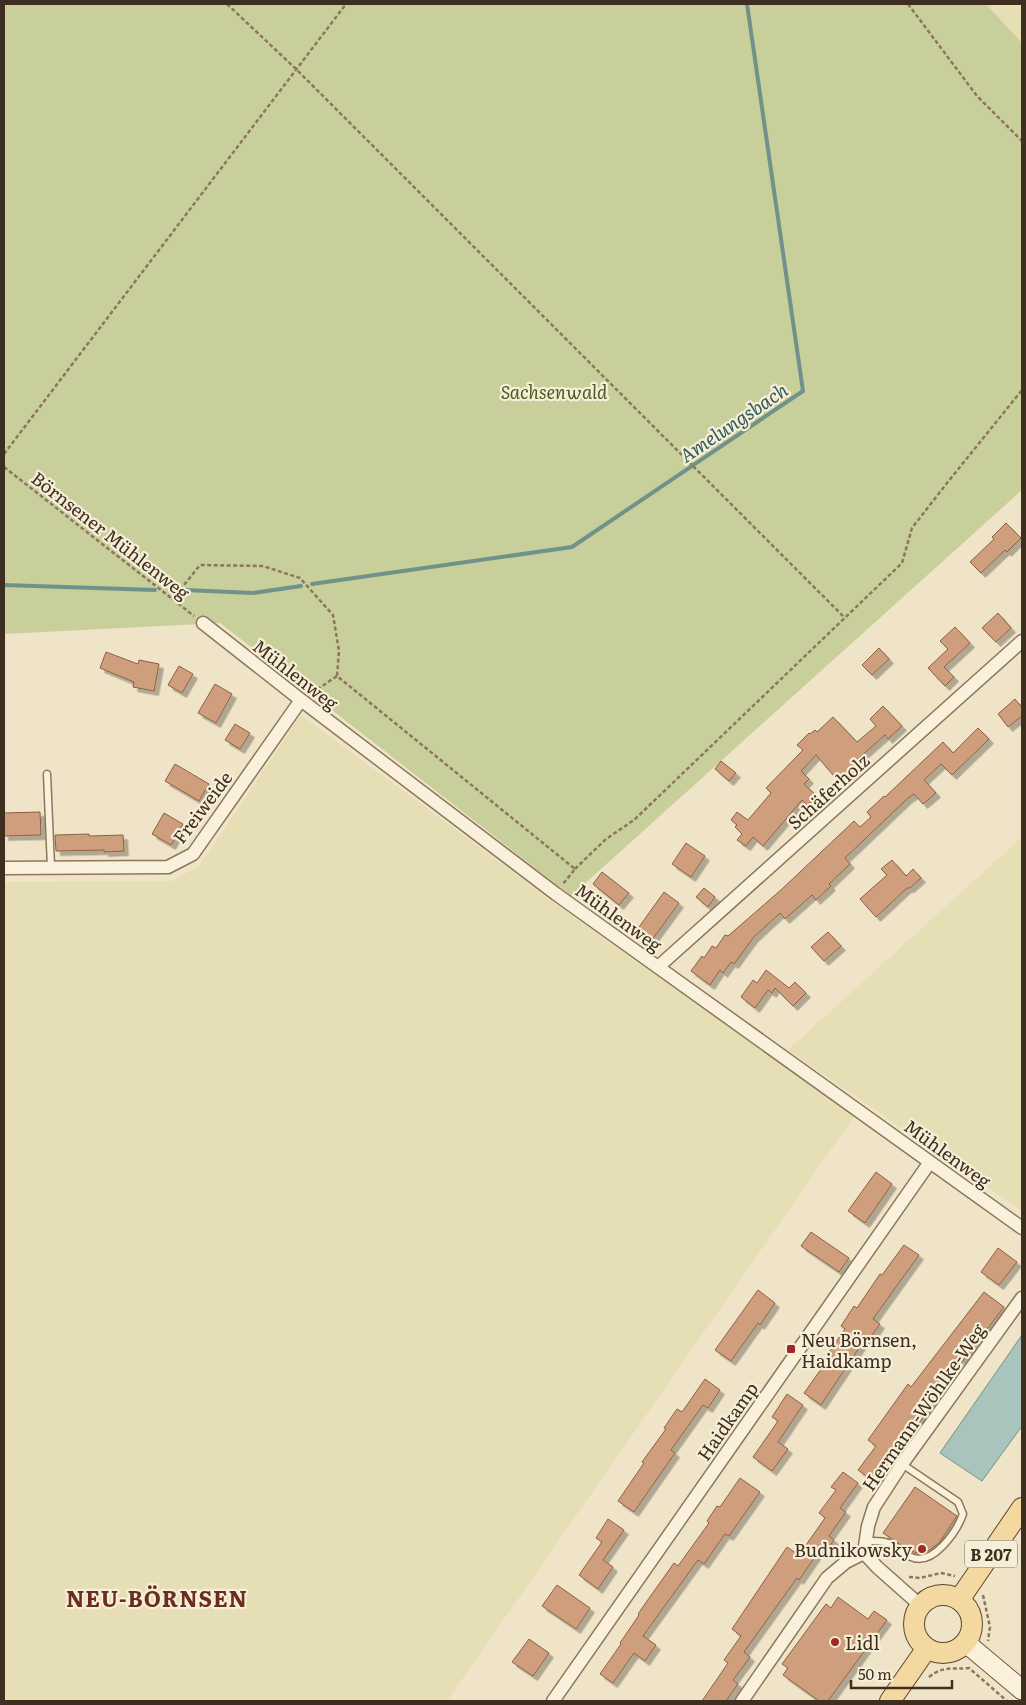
<svg xmlns="http://www.w3.org/2000/svg" width="1026" height="1705" viewBox="0 0 1026 1705" font-family="Literata,serif">
  <style>
    .farmland { fill: #e6deb5 }
    .green { fill: #c9cf9b }
    .water { fill: #a9c4bc; stroke: #6f938a }
    .lines { fill: none; stroke-linecap: round; stroke-linejoin: round }
    .stream { stroke: #6f938a; stroke-width: 4 }
    .building { fill: #cf9f7d; stroke: #8d5f41; filter: url(#shadow) }
    .lane-casing { stroke: #8d765c; stroke-width: 9 }
    .street-casing { stroke: #8d765c; stroke-width: 15 }
    .secondary-casing { stroke: #6f573f; stroke-width: 21 }
    .primary-casing { stroke: #5b4430; stroke-width: 22 }
    .path { stroke: #8d765c; stroke-width: 2.5; stroke-dasharray: 4 2.5; stroke-linecap: butt }
    .lane { stroke: #faf1dc; stroke-width: 6 }
    .street { stroke: #faf1dc; stroke-width: 12 }
    .secondary { stroke: #faf1dc; stroke-width: 19 }
    .primary { stroke: #f3d9a0; stroke-width: 20 }
    .poi-dot { fill: #9e2a2b; stroke: #f7eed8; stroke-width: 2 }
    .labels { text-anchor: middle; dominant-baseline: central; stroke-width: 4.5; stroke-linejoin: round; paint-order: stroke }
    .shield { fill: #f7eed8; stroke: #756857; stroke-width: 1 }
    .shield-label { font-size: 16px; font-weight: bold; fill: #3d2e20 }
    .park-label { font-size: 18px; font-style: italic; fill: #4d5a26; stroke: #f7eed8 }
    .street-label { font-size: 18px; fill: #3d2e20; stroke: #f7eed8 }
    .poi-label { font-size: 18px; fill: #3d2e20; stroke: #f7eed8; text-anchor: start }
    .water-label { font-size: 19px; font-style: italic; fill: #2f5d5a; stroke: #f7eed8 }
    .district-label { font-size: 22px; font-weight: bold; letter-spacing: 1px; fill: #6b2e1e; stroke: #f7eed8 }
  </style>
  <defs>
    <filter id="shadow"><feDropShadow dx="4.5" dy="4.5" stdDeviation="0" flood-color="#0004"/></filter>
  </defs>
  <rect width="100%" height="100%" fill="#f0e4c8"/>
  <path class="farmland" d="M 986,4 L 1022,4 L 1022,43 Z
    M 301,715 L 576,919 L 855,1115 L 447,1701 L 4,1701 L 4,882 L 172,881 L 200,865 Z
    M 1022,837 L 1022,1211 L 788,1050 Z"/>
  <path class="green" d="M 4,4 L 986,4 L 1022,43 L 1022,490 L 571,896 L 220,623 L 4,634 Z"/>
  <path class="water" d="M 1022,1335 L 1022,1426 L 982,1481 L 940,1453 Z"/>
  <g class="lines">
    <path class="stream" d="M 312,584 L 572,547 L 803,391 L 747,4
      M 4,585 L 155,590
      M 185,590 L 253,593 L 301,586"/>
  </g>
  <path class="building" d="M 1006,523 L 1021,538 L 1007,552 L 1005,550 L 981,573 L 970,562 L 994,539 L 992,537 Z
    M 998,613 L 1011,628 L 996,642 L 982,628 Z
    M 955,627 L 970,643 L 944,667 L 954,677 L 945,686 L 928,668 L 948,649 L 940,641 Z
    M 879,648 L 889,659 L 872,675 L 862,665 Z
    M 106,652 L 138,664 L 139,660 L 159,664 L 154,691 L 133,687 L 134,682 L 100,668 Z
    M 179,666 L 193,674 L 182,693 L 168,685 Z
    M 215,684 L 232,694 L 216,723 L 198,713 Z
    M 1015,699 L 1022,708 L 1022,716 L 1008,727 L 998,714 Z
    M 883,706 L 902,726 L 888,739 L 885,735 L 851,765 L 854,768 L 839,782 L 816,755 L 801,771 L 809,779 L 804,784 L 817,796 L 807,805 L 802,800 L 763,846 L 753,837 L 746,846 L 737,840 L 742,834 L 735,827 L 737,825 L 731,820 L 737,812 L 748,820 L 771,793 L 766,788 L 803,750 L 797,745 L 809,733 L 810,734 L 815,730 L 817,732 L 833,717 L 857,742 L 876,726 L 870,719 Z
    M 235,724 L 250,733 L 240,749 L 225,740 Z
    M 978,728 L 989,739 L 952,775 L 941,764 L 924,780 L 936,793 L 923,804 L 914,794 L 907,799 L 845,858 L 850,864 L 829,884 L 831,886 L 816,900 L 812,895 L 785,919 L 780,913 L 753,938 L 734,964 L 731,962 L 723,973 L 720,970 L 710,985 L 691,971 L 702,956 L 704,958 L 712,946 L 716,948 L 725,935 L 728,936 L 782,889 L 854,821 L 860,827 L 871,817 L 867,812 L 884,796 L 885,797 L 943,742 L 953,753 Z
    M 721,761 L 736,773 L 729,781 L 715,769 Z
    M 175,764 L 209,784 L 199,801 L 165,781 Z
    M 40,812 L 41,835 L 4,836 L 4,813 Z
    M 164,813 L 183,824 L 171,845 L 152,834 Z
    M 89,834 L 89,836 L 123,835 L 124,851 L 104,852 L 104,850 L 56,851 L 55,835 Z
    M 686,843 L 705,856 L 691,877 L 672,864 Z
    M 892,860 L 906,876 L 913,869 L 921,878 L 910,888 L 907,888 L 876,917 L 860,899 L 887,875 L 881,869 Z
    M 602,872 L 629,893 L 619,905 L 593,884 Z
    M 704,888 L 715,897 L 708,907 L 696,897 Z
    M 664,892 L 679,903 L 649,944 L 634,934 Z
    M 828,932 L 841,946 L 824,961 L 811,947 Z
    M 766,970 L 789,988 L 795,982 L 806,993 L 793,1006 L 775,988 L 772,993 L 768,990 L 755,1008 L 741,997 L 753,980 L 757,983 Z
    M 876,1172 L 892,1184 L 865,1223 L 848,1211 Z
    M 811,1232 L 849,1258 L 839,1272 L 801,1246 Z
    M 904,1245 L 919,1255 L 873,1319 L 880,1324 L 866,1344 L 863,1342 L 821,1405 L 804,1393 L 829,1358 L 826,1356 L 845,1329 L 841,1326 L 854,1306 L 857,1308 L 880,1274 L 882,1275 Z
    M 998,1248 L 1017,1262 L 999,1285 L 981,1272 Z
    M 758,1290 L 775,1303 L 760,1325 L 758,1323 L 731,1361 L 715,1350 Z
    M 984,1292 L 1004,1307 L 962,1362 L 957,1358 L 927,1399 L 933,1403 L 917,1426 L 911,1422 L 879,1465 L 887,1471 L 877,1484 L 858,1470 L 876,1446 L 868,1440 L 908,1384 L 911,1387 Z
    M 705,1379 L 720,1390 L 708,1408 L 703,1405 L 671,1450 L 675,1453 L 634,1512 L 618,1501 L 644,1463 L 642,1462 L 666,1429 L 664,1428 L 677,1409 L 682,1412 Z
    M 787,1394 L 803,1405 L 778,1442 L 788,1449 L 772,1471 L 753,1457 L 778,1421 L 772,1417 Z
    M 843,1472 L 858,1483 L 840,1508 L 846,1512 L 829,1536 L 834,1540 L 824,1554 L 819,1551 L 799,1580 L 797,1578 L 744,1652 L 750,1657 L 733,1680 L 738,1684 L 726,1701 L 702,1701 L 728,1663 L 724,1660 L 741,1636 L 732,1629 L 787,1547 L 799,1555 L 825,1518 L 819,1513 L 836,1490 L 831,1487 Z
    M 740,1478 L 760,1492 L 729,1536 L 725,1534 L 704,1564 L 698,1560 L 643,1636 L 656,1645 L 645,1661 L 634,1653 L 613,1683 L 600,1674 L 621,1644 L 620,1643 L 639,1615 L 638,1614 L 647,1601 L 674,1563 L 678,1566 L 709,1523 L 707,1521 L 717,1506 L 720,1507 Z
    M 915,1487 L 957,1516 L 939,1543 L 928,1551 L 922,1547 L 918,1553 L 910,1551 L 883,1533 Z
    M 608,1519 L 624,1530 L 603,1560 L 613,1567 L 598,1589 L 579,1575 L 602,1542 L 596,1538 Z
    M 557,1585 L 590,1608 L 576,1629 L 542,1606 Z
    M 838,1597 L 868,1619 L 874,1611 L 887,1620 L 828,1701 L 819,1701 L 783,1675 L 788,1668 L 782,1664 L 826,1604 L 831,1608 Z
    M 529,1639 L 549,1653 L 533,1676 L 512,1662 Z"/>
  <g class="lines">
    <defs>
      <path id="lane" d="M 47,774 L 51,867
        M 865,1541 C 872,1541 881,1540 888,1543 C 896,1545 903,1554 911,1557 C 933,1567 957,1531 963,1514 L 958,1502 L 902,1464"/>
      <path id="street" d="M 203,623 L 301,700 L 556,894 L 1022,1228
        M 4,868 L 168,867 L 193,854 L 301,700
        M 658,967 L 1022,641
        M 921,1606 L 877,1567 L 864,1553 L 868,1526 L 874,1507 L 902,1464 L 1022,1298
        M 553,1701 L 930,1162
        M 742,1701 L 827,1578 L 846,1562 L 864,1553"/>
      <path id="secondary" d="M 966,1643 L 1022,1690"/>
      <path id="primary" d="M914 1624a29 29 0 1 1 58 0a29 29 0 1 1-58 0Z
        M 959,1600 L 1022,1508
        M 890,1701 L 927,1648"/>
    </defs>
    <use href="#lane" class="lane-casing"/>
    <use href="#street" class="street-casing"/>
    <use href="#secondary" class="secondary-casing"/>
    <use href="#primary" class="primary-casing"/>
    <path class="path" d="M 227,4 L 296,69 L 845,618
      M 908,4 L 977,96 L 1022,141
      M 4,454 L 346,4
      M 4,467 L 194,616
      M 172,600 L 200,565 L 263,566 L 300,578 L 333,615 L 339,651 L 337,676
      M 312,693 L 337,676 L 575,869 L 563,884
      M 575,869 L 606,839 L 634,820 L 902,563 L 912,528 L 947,483 L 1022,390
      M 909,1577 L 920,1578 L 941,1573 L 955,1576
      M 983,1595 L 990,1627 L 988,1641
      M 929,1677 C 944,1665 952,1670 969,1668 L 1007,1701"/>
    <use href="#lane" class="lane"/>
    <use href="#street" class="street"/>
    <use href="#secondary" class="secondary"/>
    <use href="#primary" class="primary"/>
  </g>
  <g class="poi-dot">
    <rect x="786" y="1344" width="10" height="10" rx="2.5"/>
    <circle cx="922" cy="1549" r="5"/>
    <circle cx="835" cy="1642" r="5"/>
  </g>
  <g class="labels">
    <rect class="shield" x="965" y="1540.5" width="52" height="27" rx="4"/>
    <g class="shield-label">
      <text x="991" y="1554">B 207</text>
    </g>
    <g class="park-label">
      <text x="554" y="391">Sachsenwald</text>
    </g>
    <g class="street-label">
      <text transform="translate(111 535) rotate(38)">Börnsener Mühlenweg</text>
      <text transform="translate(296 674) rotate(38)">Mühlenweg</text>
      <text transform="translate(828 791) rotate(-42)">Schäferholz</text>
      <text transform="translate(202 807) rotate(-53)">Freiweide</text>
      <text transform="translate(619 917) rotate(36)">Mühlenweg</text>
      <text transform="translate(948 1153) rotate(36)">Mühlenweg</text>
      <text transform="translate(923 1407) rotate(-55)">Hermann-Wöhlke-Weg</text>
      <text transform="translate(727 1421) rotate(-55)">Haidkamp</text>
    </g>
    <g class="poi-label">
      <text x="801" y="1339">Neu Börnsen,<tspan x="801" dy="21">Haidkamp</tspan></text>
      <text x="912" y="1549" text-anchor="end">Budnikowsky</text>
      <text x="845" y="1642">Lidl</text>
    </g>
    <g class="water-label">
      <text transform="translate(733 422) rotate(-34)">Amelungsbach</text>
    </g>
    <g class="district-label">
      <text x="157" y="1597">NEU-BÖRNSEN</text>
    </g>
  </g>
  <rect width="1026" height="1705" fill="none" stroke="#3d2e20" stroke-width="10"/>
  <path d="M851 1680v8h101v-8" fill="none" stroke="#3d2e20" stroke-width="2.5"/>
  <text x="858" y="1680" font-size="15" fill="#3d2e20" stroke="#f7eed8" stroke-width="4" paint-order="stroke">50 m</text>
</svg>
